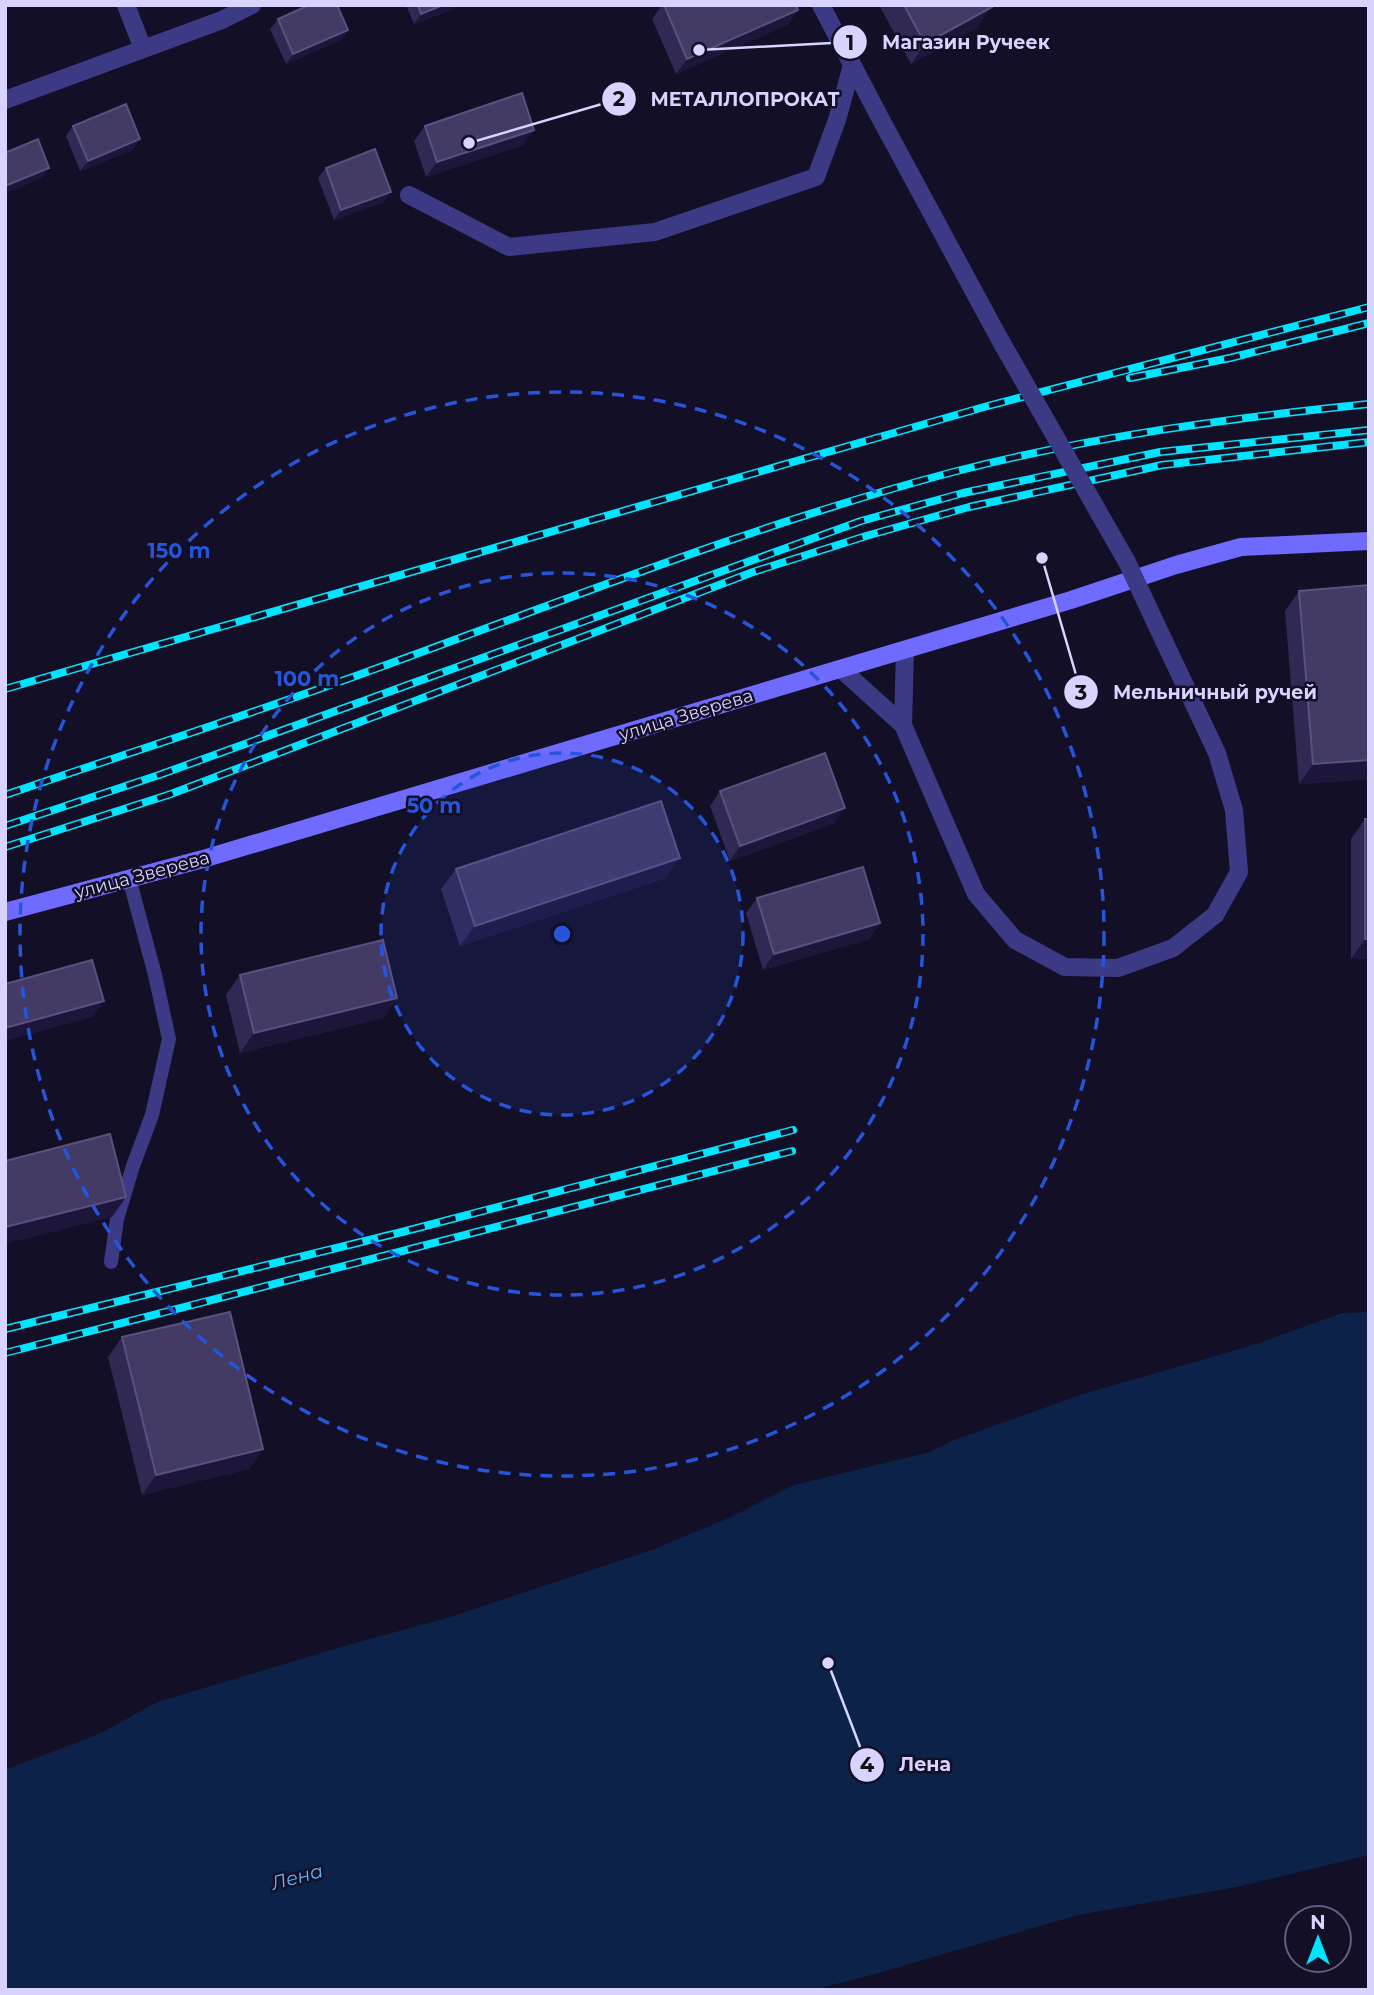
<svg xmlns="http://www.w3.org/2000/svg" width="1374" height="1995" viewBox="0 0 1374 1995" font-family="Montserrat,sans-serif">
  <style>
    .water { fill: #0c2248 }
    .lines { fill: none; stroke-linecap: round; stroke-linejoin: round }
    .service { stroke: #3d3a85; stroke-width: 14 }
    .minor { stroke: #3d3a85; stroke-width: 18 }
    .tertiary { stroke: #3d3a85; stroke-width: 18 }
    .secondary { stroke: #6f6bff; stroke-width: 18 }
    .rail-casing { stroke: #00e5ff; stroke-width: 8 }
    .rail { stroke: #130f26; stroke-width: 5; stroke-dasharray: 16; stroke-linecap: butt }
    .tertiary-bridge { stroke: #3d3a85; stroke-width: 18 }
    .wall { fill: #312854 }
    .shaded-wall { fill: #1d163a }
    .building { fill: #433a66; stroke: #5a527e; stroke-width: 2 }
    .ring { fill: none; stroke: #2655da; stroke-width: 3.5; stroke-dasharray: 12 9 }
    .labels { text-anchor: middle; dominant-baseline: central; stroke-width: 5; stroke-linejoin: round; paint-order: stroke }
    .street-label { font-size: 18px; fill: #d9d4ff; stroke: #130f26 }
    .water-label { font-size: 19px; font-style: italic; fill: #62b6ff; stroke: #130f26 }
    .centre { fill: #2655da; stroke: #130f26; stroke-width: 3.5 }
    .ring-label { font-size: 21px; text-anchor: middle; font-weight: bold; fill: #2655da; stroke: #130f26; stroke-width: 5; stroke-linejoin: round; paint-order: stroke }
    .leader { fill: none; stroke: #d9d4ff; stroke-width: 2.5 }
    .callout-dot { fill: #d9d4ff; stroke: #130f26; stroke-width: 2.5 }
    .mark-label { font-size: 21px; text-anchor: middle; font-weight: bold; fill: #111 }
    .callout-label { font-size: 19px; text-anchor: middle; font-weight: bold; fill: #d9d4ff; stroke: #130f26; stroke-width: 5; stroke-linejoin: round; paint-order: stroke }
  </style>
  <rect width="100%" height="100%" fill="#130f26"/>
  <path class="water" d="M 1369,1312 L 1369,1855 L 1237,1887 L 1078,1915 L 875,1974 L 813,1990 L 5,1990 L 5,1770 L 101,1733 L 157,1702 L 341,1647 L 450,1617 L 652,1550 L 731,1517 L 794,1485 L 930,1452 L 954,1440 L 1083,1394 L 1253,1345 L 1342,1313 Z"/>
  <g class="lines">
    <path class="service" d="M 111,1262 L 117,1219 L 133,1166 L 152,1115 L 169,1039 L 155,975 L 129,878"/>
    <path class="minor" d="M 126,5 L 143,49
      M 5,100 L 222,20 L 252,5
      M 409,195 L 509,247 L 655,232 L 816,177 L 837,120 L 852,65"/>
    <path class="tertiary" d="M 821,5 L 878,114
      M 905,650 L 903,725 L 976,894 L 1015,940 L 1065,967 L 1118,968 L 1173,948 L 1215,915 L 1239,872 L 1234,810 L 1217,753 L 1164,641
      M 841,669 L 903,725"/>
    <path class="secondary" d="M 5,912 L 203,859 L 1071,600 L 1176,565 L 1241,547 L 1369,541"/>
    <defs>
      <path id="rail" d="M 1130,378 L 1230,358 L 1369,323
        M 5,689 L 984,407 L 1369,307
        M 5,795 C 125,754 245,716 364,673 C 559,603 752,525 953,472 C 1089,437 1229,418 1369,404
        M 5,826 L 159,775 L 861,521 L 963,493 L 1160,452 L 1369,430
        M 5,847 L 171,794 L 753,572 L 866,536 L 969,507 L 1162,465 L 1369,442
        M 5,1329 L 402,1232 L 793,1130
        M 5,1353 L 792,1151"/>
    </defs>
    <use href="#rail" class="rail-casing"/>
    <use href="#rail" class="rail"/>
    <path class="tertiary-bridge" d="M 878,114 L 999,338 L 1127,562 L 1164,641"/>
  </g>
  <path class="wall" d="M 406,5 L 456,5 L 453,9 L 414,24 Z
    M 662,5 L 796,5 L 798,10 L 787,25 L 676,74 L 652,19 Z
    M 879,5 L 991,5 L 978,27 L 911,64 Z
    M 278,19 L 348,30 L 341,40 L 286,64 L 270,29 Z
    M 73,126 L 133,150 L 80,171 L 66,136 Z
    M 425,126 L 523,145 L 426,177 L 414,141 Z
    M 326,168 L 384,202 L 334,220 L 318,178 Z
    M 1299,591 L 1369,779 L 1299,784 L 1285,611 Z
    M 720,791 L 835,823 L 730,861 L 710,806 Z
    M 1365,819 L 1369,819 L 1369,959 L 1351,959 L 1351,839 Z
    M 456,869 L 666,878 L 460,946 L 441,889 Z
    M 757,898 L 880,923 L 869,939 L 763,970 L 746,913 Z
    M 240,975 L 397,998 L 383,1018 L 240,1053 L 226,995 Z
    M 122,1337 L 263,1449 L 249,1469 L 142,1495 L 108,1357 Z"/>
  <path class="shaded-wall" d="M 443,5 L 456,5 L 453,9 L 414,24 L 421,14 Z
    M 992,7 L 978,27 L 911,64 L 925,44 Z
    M 798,10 L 787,25 L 676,74 L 687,59 Z
    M 348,30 L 341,40 L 286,64 L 293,54 Z
    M 534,130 L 523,145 L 426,177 L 437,162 Z
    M 140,139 L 133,150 L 80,171 L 88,161 Z
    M 49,168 L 42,178 L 5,194 L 5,186 Z
    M 391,192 L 384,202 L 334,220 L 341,210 Z
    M 1369,760 L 1369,779 L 1299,784 L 1313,764 Z
    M 845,808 L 835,823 L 730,861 L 740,846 Z
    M 680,858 L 666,878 L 460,946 L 475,926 Z
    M 880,923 L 869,939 L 763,970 L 774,954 Z
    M 1365,939 L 1369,939 L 1369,959 L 1351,959 Z
    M 397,998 L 383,1018 L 240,1053 L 254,1033 Z
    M 104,1001 L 93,1017 L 5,1041 L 5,1028 Z
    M 126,1197 L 112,1217 L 5,1244 L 5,1227 Z
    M 263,1449 L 249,1469 L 142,1495 L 156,1475 Z"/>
  <path class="building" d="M 309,5 L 337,5 L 348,30 L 293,54 L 278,19 Z
    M 418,5 L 443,5 L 421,14 Z
    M 664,5 L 796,5 L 798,10 L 687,59 Z
    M 904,5 L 991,5 L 992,7 L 925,44 Z
    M 522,93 L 534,130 L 437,162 L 425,126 Z
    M 126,104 L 140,139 L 88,161 L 73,126 Z
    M 38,139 L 49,168 L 5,186 L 5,153 Z
    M 375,149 L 391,192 L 341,210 L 326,168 Z
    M 1369,585 L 1369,760 L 1313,764 L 1299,591 Z
    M 825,753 L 845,808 L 740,846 L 720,791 Z
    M 661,801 L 680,858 L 475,926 L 456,869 Z
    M 1365,819 L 1369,819 L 1369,939 L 1365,939 Z
    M 863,867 L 880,923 L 774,954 L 757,898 Z
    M 383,940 L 397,998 L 254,1033 L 240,975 Z
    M 92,960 L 104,1001 L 5,1028 L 5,984 Z
    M 110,1134 L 126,1197 L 5,1227 L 5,1161 Z
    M 230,1312 L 263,1449 L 156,1475 L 122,1337 Z"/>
  <circle cx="562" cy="934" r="181" fill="#2655da" fill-opacity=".12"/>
  <g class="ring">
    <circle cx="562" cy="934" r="181"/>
    <circle cx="562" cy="934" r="361"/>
    <circle cx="562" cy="934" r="542"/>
  </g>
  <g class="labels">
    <g class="street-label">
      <text transform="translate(686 715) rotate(-17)">улица Зверева</text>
      <text transform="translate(142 875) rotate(-15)">улица Зверева</text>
    </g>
    <g class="water-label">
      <text transform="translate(297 1877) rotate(-15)">Лена</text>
    </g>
  </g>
  <circle cx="562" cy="934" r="10" class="centre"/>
  <g class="ring-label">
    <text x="179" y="558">150 m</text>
    <text x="307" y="686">100 m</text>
    <text x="434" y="813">50 m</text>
  </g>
  <path class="leader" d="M699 50L850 42M469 143L619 99M1042 558L1081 692M828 1663L867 1765"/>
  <g class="callout-dot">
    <circle cx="699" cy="50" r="7"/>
    <circle cx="469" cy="143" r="7"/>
    <circle cx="1042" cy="558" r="7"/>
    <circle cx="828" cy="1663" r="7"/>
    <circle cx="850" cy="42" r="18"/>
    <circle cx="619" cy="99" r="18"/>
    <circle cx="1081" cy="692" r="18"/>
    <circle cx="867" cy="1765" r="18"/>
  </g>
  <g class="mark-label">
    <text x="850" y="50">1</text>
    <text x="619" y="106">2</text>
    <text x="1081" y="700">3</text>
    <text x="867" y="1772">4</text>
  </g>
  <g class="callout-label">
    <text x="966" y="49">Магазин Ручеек</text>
    <text x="745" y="106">МЕТАЛЛОПРОКАТ</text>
    <text x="1215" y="699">Мельничный ручей</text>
    <text x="925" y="1771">Лена</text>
  </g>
  <rect width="1374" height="1995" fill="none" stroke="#d9d4ff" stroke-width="14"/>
  <g transform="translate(1318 1939)"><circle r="33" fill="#130f26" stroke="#625e7d" stroke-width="2"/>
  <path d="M0-5L12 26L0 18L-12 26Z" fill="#00e5ff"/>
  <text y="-10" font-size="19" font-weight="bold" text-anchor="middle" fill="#d9d4ff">N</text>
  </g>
</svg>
